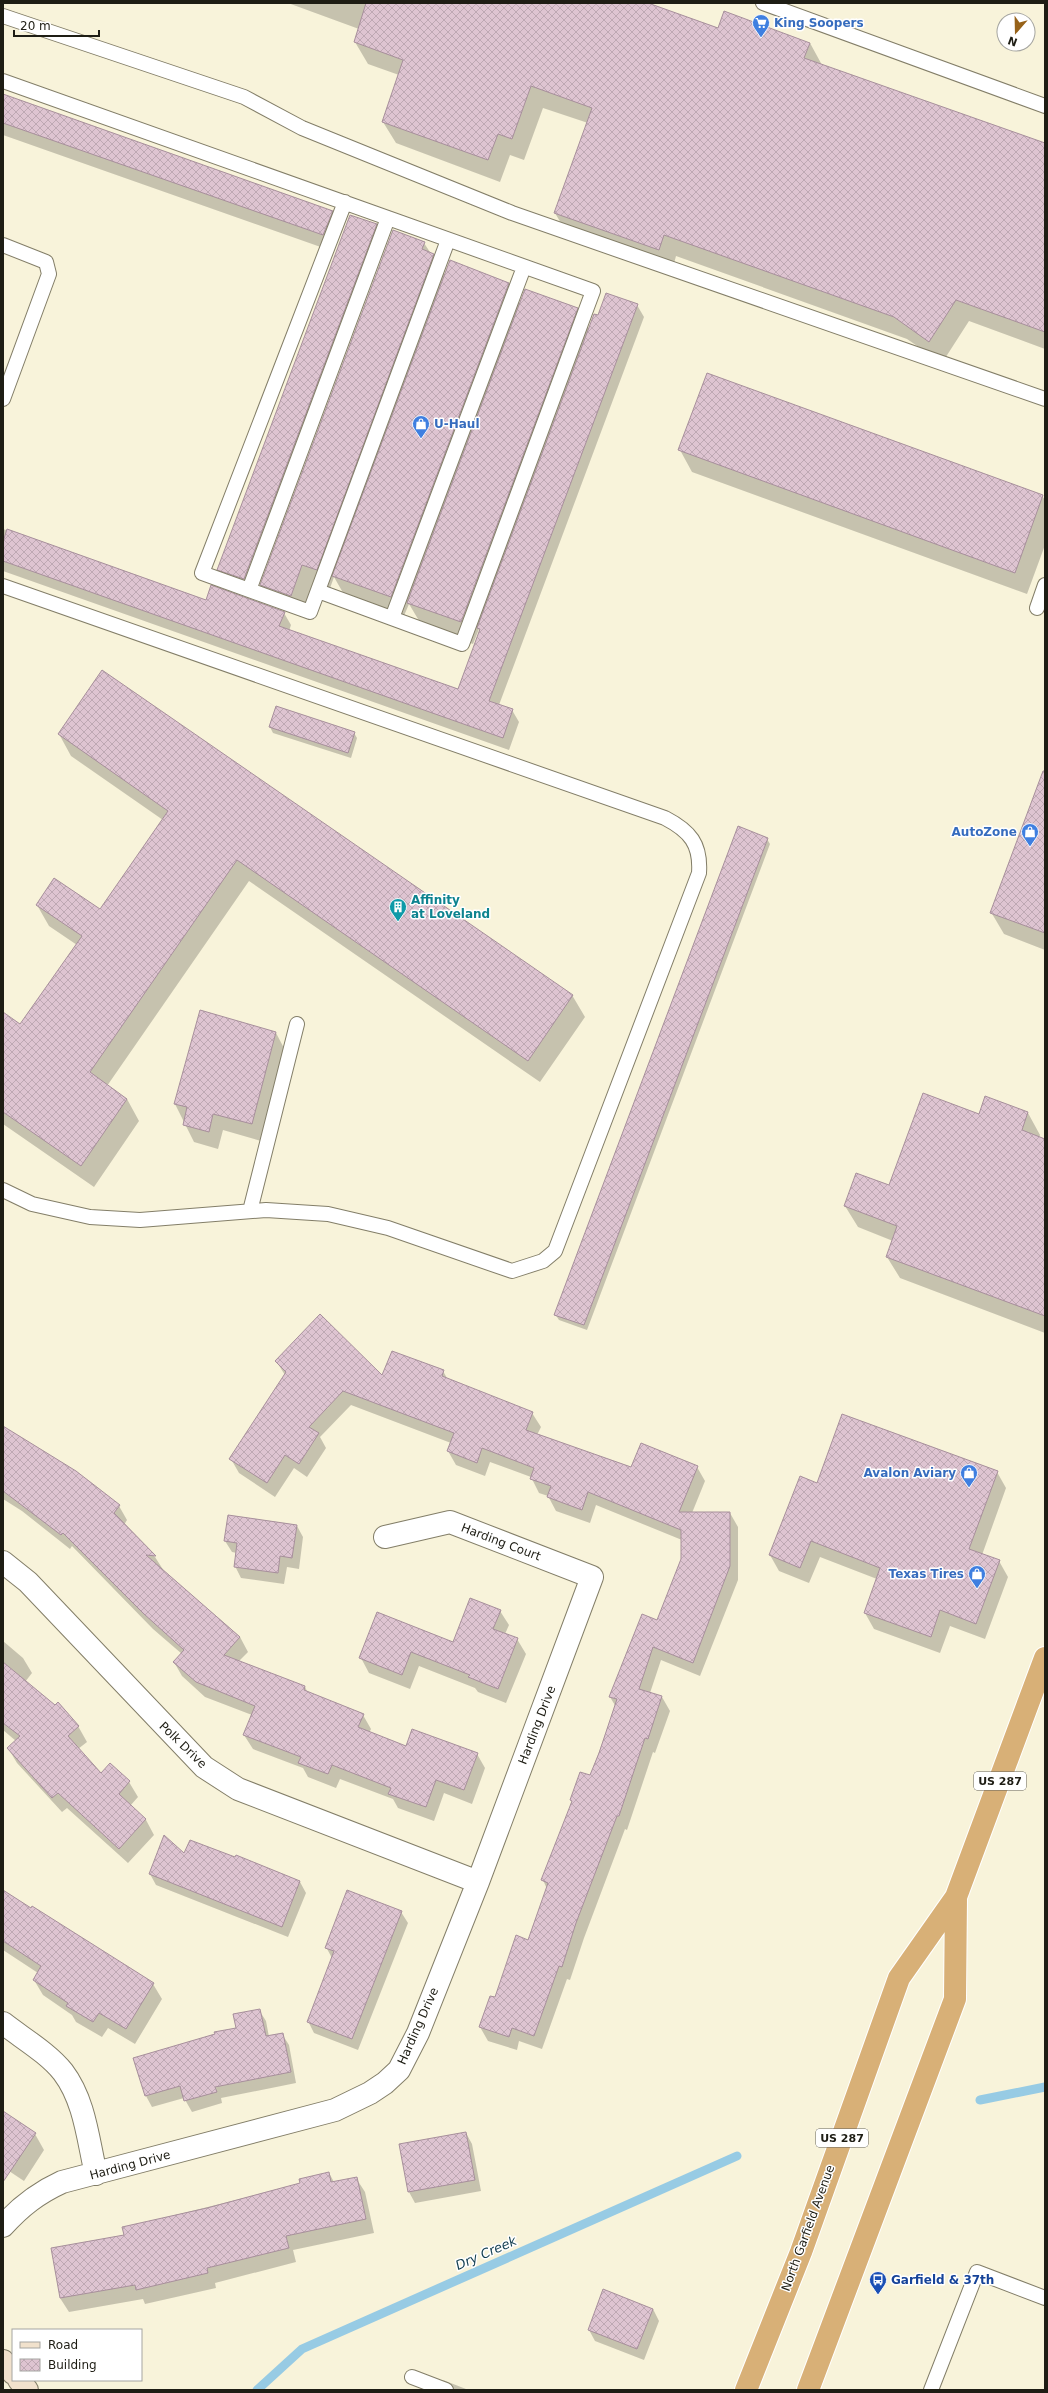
<svg xmlns="http://www.w3.org/2000/svg" width="1048" height="2393" viewBox="0 0 1048 2393" font-family="'DejaVu Sans',sans-serif">
  <style>
    .shadow { fill: #0003 }
    .lines { fill: none; stroke-linecap: round; stroke-linejoin: round }
    .stream { stroke: #97cbe4; stroke-width: 9 }
    .building { fill: url(#building-cross-hatch); stroke: #a78f9b }
    .service-casing { stroke: #837e68; stroke-width: 16 }
    .minor-casing { stroke: #837e68; stroke-width: 24 }
    .secondary-casing { stroke: #837e68; stroke-width: 24 }
    .trunk-casing { stroke: #fff; stroke-width: 24 }
    .service { stroke: #fff; stroke-width: 14 }
    .minor { stroke: #fff; stroke-width: 22 }
    .secondary { stroke: #f1e1cc; stroke-width: 22 }
    .trunk { stroke: #d8b077; stroke-width: 22 }
    .labels { text-anchor: middle; dominant-baseline: central; stroke-width: 3; stroke-linejoin: round; paint-order: stroke }
    .shield { fill: #fff; stroke: #62615a; stroke-width: 1 }
    .shield-label { font-size: 11px; font-weight: bold; fill: #1e1d14 }
    .shop-label { font-size: 12px; font-weight: bold; fill: #366cbe; stroke: #fff; text-anchor: end }
    .culture-label { font-size: 12px; font-weight: bold; fill: #0d838f; stroke: #fff; text-anchor: start }
    .street-label { font-size: 12px; fill: #1e1d14; stroke: #fff }
    .transit-label { font-size: 12px; font-weight: bold; fill: #164399; stroke: #fff; text-anchor: start }
    .water-label { font-size: 13px; font-style: italic; fill: #123e50; stroke: #fff }
  </style>
  <defs>
    <pattern id="building-cross-hatch" width="8" height="8" patternUnits="userSpaceOnUse"><rect width="8" height="8" fill="#dec4d1"/><path d="M0 0l8 8M0 8l8-8" fill="none" stroke="#bea8b3"/></pattern>
  </defs>
  <rect width="100%" height="100%" fill="#f8f3da"/>
  <path class="shadow" d="M 288,3 L 645,3 L 719,29 L 810,43 L 822,65 L 1045,145 L 1045,349 L 969,321 L 942,363 L 907,339 L 676,256 L 672,271 L 568,235 L 555,213 L 588,123 L 543,108 L 524,160 L 510,155 L 500,182 L 396,143 L 383,122 L 399,75 L 368,64 L 355,42 L 359,29 Z
    M 3,95 L 332,211 L 341,228 L 332,251 L 3,135 Z
    M 376,225 L 386,242 L 254,595 L 228,586 L 218,569 Z
    M 424,243 L 445,275 L 508,283 L 520,304 L 577,308 L 589,329 L 598,317 L 637,305 L 644,317 L 499,705 L 512,710 L 519,722 L 509,750 L 3,571 L 3,529 L 207,601 L 284,613 L 291,625 L 289,631 L 458,691 L 480,632 L 479,629 L 473,644 L 421,624 L 409,604 L 403,618 L 346,598 L 334,577 L 329,591 L 315,586 L 303,617 L 274,607 L 261,585 Z
    M 680,450 L 1042,496 L 1045,500 L 1045,545 L 1027,594 L 692,472 Z
    M 270,727 L 354,733 L 357,738 L 351,758 L 273,733 Z
    M 59,734 L 572,995 L 585,1017 L 540,1082 L 249,881 L 107,1086 L 127,1099 L 139,1121 L 94,1187 L 3,1124 L 3,1014 L 21,1026 L 77,945 L 49,926 L 37,905 L 100,910 L 163,820 L 71,756 Z
    M 1045,783 L 1045,950 L 1004,934 L 991,912 Z
    M 767,839 L 770,844 L 587,1330 L 559,1320 L 555,1314 Z
    M 276,1033 L 285,1050 L 261,1141 L 223,1130 L 218,1149 L 194,1142 L 175,1104 Z
    M 986,1097 L 1028,1113 L 1040,1135 L 1039,1138 L 1045,1140 L 1045,1333 L 900,1278 L 887,1257 L 893,1241 L 858,1227 L 845,1206 L 889,1186 L 979,1115 Z
    M 276,1361 L 383,1377 L 443,1371 L 448,1380 L 532,1413 L 541,1427 L 537,1435 L 631,1468 L 697,1467 L 705,1481 L 692,1513 L 730,1513 L 738,1527 L 738,1580 L 700,1676 L 661,1660 L 650,1693 L 662,1697 L 670,1711 L 655,1753 L 653,1752 L 627,1830 L 625,1829 L 584,1938 L 570,1980 L 567,1979 L 542,2049 L 519,2041 L 517,2050 L 488,2041 L 480,2027 L 529,1941 L 547,1889 L 543,1880 L 573,1802 L 571,1800 L 590,1776 L 616,1707 L 610,1697 L 658,1621 L 682,1559 L 682,1540 L 596,1505 L 590,1523 L 556,1511 L 548,1496 L 539,1493 L 531,1477 L 490,1462 L 485,1476 L 456,1465 L 448,1451 L 451,1443 L 351,1405 L 320,1437 L 326,1448 L 307,1477 L 294,1468 L 275,1497 L 239,1473 L 231,1459 L 285,1375 Z
    M 3,1427 L 119,1506 L 127,1520 L 124,1525 L 155,1557 L 164,1571 L 240,1637 L 248,1652 L 239,1661 L 305,1687 L 308,1693 L 363,1715 L 371,1729 L 369,1733 L 407,1747 L 477,1754 L 485,1768 L 472,1804 L 444,1793 L 434,1821 L 398,1808 L 393,1799 L 340,1779 L 336,1788 L 308,1777 L 303,1768 L 253,1749 L 244,1735 L 252,1715 L 205,1697 L 182,1676 L 174,1662 L 182,1654 L 153,1629 L 72,1546 L 70,1549 L 22,1511 L 3,1499 Z
    M 997,1472 L 1006,1488 L 982,1555 L 999,1561 L 1008,1577 L 985,1639 L 950,1626 L 940,1653 L 874,1629 L 865,1613 L 877,1579 L 820,1557 L 809,1583 L 779,1571 L 770,1555 L 818,1485 Z
    M 297,1526 L 303,1537 L 299,1569 L 287,1567 L 284,1584 L 241,1578 L 235,1566 L 237,1553 L 232,1552 L 225,1541 Z
    M 500,1611 L 509,1625 L 505,1634 L 517,1639 L 526,1654 L 506,1703 L 478,1692 L 475,1688 L 419,1666 L 410,1689 L 369,1673 L 361,1658 L 454,1643 Z
    M 3,1641 L 23,1658 L 32,1673 L 25,1682 L 78,1726 L 87,1742 L 78,1749 L 101,1775 L 129,1782 L 138,1797 L 130,1806 L 146,1820 L 154,1835 L 128,1863 L 67,1808 L 62,1812 L 17,1763 L 8,1748 L 16,1741 L 3,1730 Z
    M 184,1855 L 300,1882 L 306,1893 L 288,1937 L 156,1885 L 150,1874 Z
    M 3,1892 L 153,1984 L 162,1999 L 135,2044 L 108,2028 L 102,2037 L 76,2022 L 72,2015 L 43,1995 L 34,1980 L 38,1973 L 3,1950 Z
    M 401,1912 L 408,1923 L 358,2050 L 314,2033 L 308,2021 L 332,1958 L 326,1947 Z
    M 259,2010 L 266,2021 L 269,2037 L 282,2034 L 289,2045 L 296,2083 L 221,2098 L 222,2103 L 192,2112 L 184,2098 L 152,2107 L 146,2096 L 134,2059 L 237,2028 Z
    M 3,2112 L 35,2134 L 44,2150 L 24,2181 L 9,2171 L 3,2181 Z
    M 466,2133 L 472,2144 L 481,2191 L 415,2203 L 409,2192 Z
    M 329,2173 L 334,2182 L 356,2178 L 365,2192 L 374,2233 L 293,2250 L 296,2262 L 215,2283 L 216,2288 L 145,2304 L 143,2299 L 69,2312 L 60,2298 L 125,2236 L 123,2228 L 301,2184 Z
    M 653,2309 L 659,2321 L 644,2360 L 595,2341 L 589,2330 Z
    M 443,2380 L 466,2389 L 466,2390 L 449,2390 Z"/>
  <g class="lines">
    <path class="stream" d="M 980,2100 L 1045,2087
      M 257,2390 L 302,2349 L 737,2156"/>
  </g>
  <path class="building" d="M 366,3 L 648,3 L 718,28 L 724,11 L 810,43 L 804,58 L 1045,143 L 1045,332 L 956,300 L 929,342 L 894,317 L 664,235 L 659,250 L 554,213 L 592,108 L 531,86 L 512,139 L 498,134 L 488,160 L 382,122 L 403,60 L 354,42 Z
    M 3,94 L 333,211 L 323,235 L 3,123 Z
    M 350,215 L 377,224 L 244,579 L 217,570 Z
    M 393,230 L 425,242 L 422,249 L 434,254 L 317,570 L 302,565 L 291,596 L 260,585 Z
    M 450,260 L 509,283 L 391,597 L 332,576 Z
    M 525,289 L 578,308 L 461,622 L 407,603 Z
    M 606,293 L 638,304 L 489,701 L 513,709 L 503,738 L 3,561 L 3,542 L 7,529 L 206,600 L 211,585 L 285,612 L 279,626 L 458,689 L 480,629 L 477,628 L 594,314 L 598,315 Z
    M 707,373 L 1043,495 L 1015,573 L 678,450 Z
    M 102,670 L 573,995 L 528,1061 L 237,860 L 90,1072 L 127,1099 L 81,1166 L 3,1112 L 3,1012 L 20,1024 L 82,936 L 36,905 L 54,878 L 100,909 L 168,811 L 58,734 Z
    M 276,706 L 355,732 L 348,753 L 269,727 Z
    M 1043,771 L 1045,771 L 1045,933 L 990,913 Z
    M 738,826 L 768,838 L 584,1325 L 554,1315 Z
    M 200,1010 L 276,1032 L 252,1124 L 213,1114 L 209,1132 L 183,1125 L 187,1107 L 174,1104 Z
    M 923,1093 L 979,1114 L 985,1096 L 1028,1112 L 1022,1130 L 1045,1139 L 1045,1316 L 886,1257 L 897,1226 L 844,1206 L 856,1173 L 889,1185 Z
    M 320,1314 L 382,1375 L 392,1351 L 444,1370 L 442,1376 L 533,1412 L 526,1430 L 631,1467 L 641,1443 L 698,1466 L 679,1512 L 730,1512 L 730,1566 L 693,1663 L 653,1647 L 639,1689 L 662,1696 L 648,1739 L 645,1738 L 619,1816 L 617,1816 L 576,1923 L 562,1967 L 559,1966 L 534,2036 L 512,2028 L 509,2037 L 479,2027 L 490,1996 L 495,1997 L 516,1935 L 528,1940 L 548,1883 L 541,1880 L 572,1801 L 570,1800 L 580,1772 L 590,1775 L 599,1753 L 617,1699 L 609,1697 L 642,1614 L 657,1620 L 681,1559 L 681,1530 L 588,1492 L 582,1510 L 547,1497 L 551,1486 L 530,1479 L 534,1468 L 482,1448 L 477,1463 L 447,1451 L 454,1433 L 343,1391 L 309,1427 L 319,1433 L 299,1464 L 285,1455 L 267,1483 L 229,1459 L 286,1372 L 275,1361 Z
    M 842,1414 L 998,1471 L 969,1549 L 1000,1560 L 976,1624 L 940,1610 L 931,1637 L 864,1613 L 880,1568 L 811,1541 L 800,1568 L 769,1555 L 800,1476 L 817,1483 Z
    M 3,1426 L 76,1471 L 120,1505 L 114,1513 L 156,1556 L 146,1555 L 240,1637 L 224,1655 L 305,1686 L 304,1690 L 364,1714 L 358,1727 L 406,1746 L 412,1729 L 478,1753 L 464,1790 L 436,1780 L 426,1807 L 388,1794 L 391,1788 L 332,1765 L 328,1774 L 298,1763 L 301,1757 L 243,1735 L 255,1706 L 196,1682 L 173,1662 L 184,1650 L 144,1614 L 63,1533 L 61,1535 L 3,1491 Z
    M 228,1515 L 297,1525 L 292,1558 L 280,1556 L 278,1573 L 234,1567 L 237,1543 L 224,1541 Z
    M 470,1598 L 501,1610 L 493,1629 L 518,1638 L 498,1689 L 468,1677 L 470,1675 L 411,1652 L 402,1675 L 359,1658 L 377,1612 L 453,1642 Z
    M 3,1662 L 55,1705 L 58,1702 L 79,1726 L 68,1736 L 101,1773 L 110,1763 L 130,1781 L 119,1794 L 146,1819 L 119,1849 L 58,1793 L 52,1798 L 7,1748 L 20,1736 L 3,1723 Z
    M 164,1835 L 184,1853 L 190,1840 L 235,1857 L 236,1855 L 300,1881 L 282,1927 L 149,1874 Z
    M 3,1890 L 31,1908 L 32,1906 L 154,1983 L 126,2029 L 99,2013 L 93,2022 L 66,2006 L 68,2003 L 33,1980 L 41,1966 L 3,1941 Z
    M 347,1890 L 402,1911 L 352,2039 L 307,2022 L 334,1951 L 325,1948 Z
    M 260,2009 L 266,2036 L 283,2033 L 291,2072 L 215,2087 L 217,2092 L 184,2101 L 180,2086 L 145,2096 L 133,2058 L 215,2034 L 214,2032 L 236,2028 L 233,2014 Z
    M 3,2111 L 36,2133 L 3,2182 Z
    M 466,2132 L 475,2180 L 408,2192 L 399,2144 Z
    M 329,2172 L 331,2182 L 357,2177 L 366,2219 L 286,2236 L 289,2248 L 207,2268 L 208,2273 L 136,2290 L 135,2285 L 60,2298 L 51,2248 L 124,2235 L 122,2227 L 207,2208 L 300,2183 L 299,2179 Z
    M 603,2289 L 653,2309 L 637,2349 L 588,2330 Z"/>
  <g class="lines">
    <defs>
      <path id="service" d="M 763,3 L 1045,106
        M 3,16 L 244,97 L 302,128 L 512,213 L 1045,399
        M 3,81 L 593,291 L 462,644 L 318,591
        M 345,202 L 202,573 L 310,612 L 448,240
        M 3,245 L 46,262 L 49,274 L 3,399
        M 3,586 L 665,818 C 690,831 701,844 699,873 L 555,1251 L 543,1261 L 512,1271 L 388,1228 L 328,1214 L 266,1210 L 140,1220 L 90,1217 L 32,1204 L 3,1190
        M 249,590 L 388,218
        M 1037,608 L 1045,585
        M 392,618 L 524,267
        M 250,1211 L 297,1024
        M 412,2377 L 446,2390
        M 931,2390 L 977,2272 L 1045,2298"/>
      <path id="minor" d="M 3,1562 L 28,1582 L 204,1767 L 238,1789 L 478,1882
        M 3,2023 C 22,2038 48,2053 63,2072 C 85,2101 88,2140 96,2174
        M 3,2226 C 21,2206 38,2193 62,2182 L 335,2110 L 370,2093 L 385,2083 L 399,2070 L 418,2033 L 478,1882 L 592,1577 L 450,1522 L 385,1537"/>
      <path id="secondary" d="M 3,2361 L 13,2373
        M 19,2380 L 27,2390"/>
      <path id="trunk" d="M 746,2390 L 801,2252 L 899,1978 L 956,1897 L 1045,1658
        M 808,2390 L 955,1999 L 956,1897"/>
    </defs>
    <use href="#service" class="service-casing"/>
    <use href="#minor" class="minor-casing"/>
    <use href="#secondary" class="secondary-casing"/>
    <use href="#trunk" class="trunk-casing"/>
    <use href="#service" class="service"/>
    <use href="#minor" class="minor"/>
    <use href="#secondary" class="secondary"/>
    <use href="#trunk" class="trunk"/>
  </g>
  <defs>
    <symbol id="supermarket-pin" viewBox="-11 -11 22 30"><path d="M0 17L-7.5 6A9.5 9.5 0 1 1 7.5 6Z" fill="#3f7fe0" stroke="#fff"/><path d="M-6-5.5h2.5l.6 2H6L4.5 2H-2.5L-4.4-4H-6ZM-1.5 3.2a1.3 1.3 0 1 0 .1 0ZM3 3.2a1.3 1.3 0 1 0 .1 0Z" fill="#fff"/></symbol>
    <symbol id="shop-pin" viewBox="-11 -11 22 30"><path d="M0 17L-7.5 6A9.5 9.5 0 1 1 7.5 6Z" fill="#3f7fe0" stroke="#fff"/><path d="M-5-2.5h2.3a2.7 3.5 0 0 1 5.4 0H5L5.5 6h-11ZM-1.5-2.5h3a1.5 2.3 0 0 0-3 0Z" fill="#fff"/></symbol>
    <symbol id="building-pin" viewBox="-11 -11 22 30"><path d="M0 17L-7.5 6A9.5 9.5 0 1 1 7.5 6Z" fill="#0f9aa8" stroke="#fff"/><path d="M-4-6H4V6H1V3H-1V6H-4ZM-2.5-4.3h1.7v1.8h-1.7ZM.8-4.3h1.7v1.8H.8ZM-2.5-1h1.7V.8h-1.7ZM.8-1h1.7V.8H.8Z" fill="#fff"/></symbol>
    <symbol id="bus-pin" viewBox="-11 -11 22 30"><path d="M0 17L-7.5 6A9.5 9.5 0 1 1 7.5 6Z" fill="#1a4fb4" stroke="#fff"/><path d="M-5-6H5V4H4V6H2V4H-2V6H-4V4H-5ZM-3.5-4V0h7V-4ZM-3.5 1.2v1.5H-2V1.2ZM2 1.2v1.5H3.5V1.2Z" fill="#fff"/></symbol>
  </defs>
  <g fill-rule="evenodd">
    <use href="#supermarket-pin" x="751" y="13" width="20" height="27"/>
    <use href="#shop-pin" x="411" y="414" width="20" height="27"/>
    <use href="#shop-pin" x="1020" y="822" width="20" height="27"/>
    <use href="#building-pin" x="388" y="897" width="20" height="27"/>
    <use href="#shop-pin" x="959" y="1463" width="20" height="27"/>
    <use href="#shop-pin" x="967" y="1564" width="20" height="27"/>
    <use href="#bus-pin" x="868" y="2270" width="20" height="27"/>
  </g>
  <g class="labels">
    <g class="shield">
      <rect x="974" y="1772" width="52" height="18" rx="3"/>
      <rect x="816" y="2129" width="52" height="18" rx="3"/>
    </g>
    <g class="shield-label">
      <text x="1000" y="1781">US 287</text>
      <text x="842" y="2138">US 287</text>
    </g>
    <g class="shop-label">
      <text x="774" y="23" text-anchor="start">King Soopers</text>
      <text x="434" y="424" text-anchor="start">U-Haul</text>
      <text x="1017" y="832">AutoZone</text>
      <text x="956" y="1473">Avalon Aviary</text>
      <text x="964" y="1574">Texas Tires</text>
    </g>
    <g class="culture-label">
      <text x="411" y="900">Affinity<tspan x="411" dy="14">at Loveland</tspan></text>
    </g>
    <g class="street-label">
      <text transform="translate(501 1542) rotate(21)">Harding Court</text>
      <text transform="translate(537 1725) rotate(-69)">Harding Drive</text>
      <text transform="translate(183 1745) rotate(44)">Polk Drive</text>
      <text transform="translate(418 2026) rotate(-66)">Harding Drive</text>
      <text transform="translate(130 2165) rotate(-15)">Harding Drive</text>
      <text transform="translate(808 2228) rotate(-70)">North Garfield Avenue</text>
    </g>
    <g class="transit-label">
      <text x="891" y="2280">Garfield &amp; 37th</text>
    </g>
    <g class="water-label">
      <text transform="translate(486 2253) rotate(-24)">Dry Creek</text>
    </g>
  </g>
  <rect width="1048" height="2393" fill="none" stroke="#1e1d14" stroke-width="8"/>
  <rect x="12" y="2329" width="130" height="52" fill="#ffffff" stroke="#a5a5a1"/>
  <rect x="20" y="2342" width="20" height="6" fill="#f1e1cc" stroke="#a5a5a1"/>
  <text x="48" y="2349" font-size="12" fill="#1e1d14">Road</text>
  <rect x="20" y="2359" width="20" height="12" fill="url(#building-cross-hatch)" stroke="#a5a5a1"/>
  <text x="48" y="2369" font-size="12" fill="#1e1d14">Building</text>
  <g transform="translate(1016 32) rotate(200)"><circle r="19" fill="#ffffff" stroke="#a5a5a1"/>
  <path d="M0-3L7 15L0 10L-7 15Z" fill="#976219"/>
  <text y="-6" font-size="11" font-weight="bold" text-anchor="middle" fill="#1e1d14">N</text>
  </g>
  <path d="M14 30v6h85v-6" fill="none" stroke="#1e1d14" stroke-width="2"/>
  <text x="20" y="30" font-size="12" fill="#1e1d14" stroke="#ffffff" stroke-width="3" paint-order="stroke">20 m</text>
</svg>
